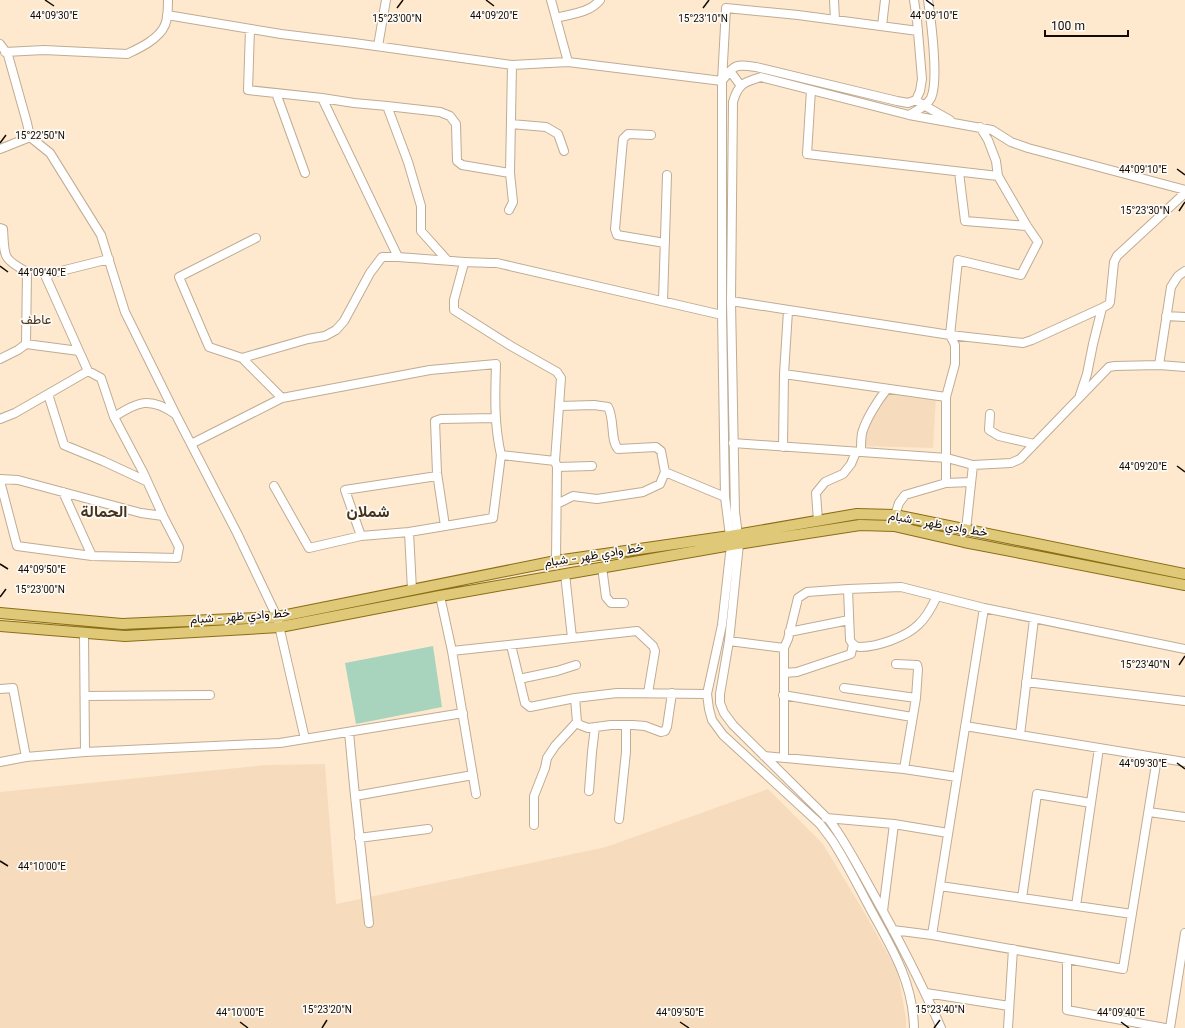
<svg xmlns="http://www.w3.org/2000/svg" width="1185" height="1028" viewBox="0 0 1185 1028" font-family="Georgia,Vazirmatn,serif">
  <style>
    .built { fill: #f6dcbc }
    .green { fill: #a8d3bd }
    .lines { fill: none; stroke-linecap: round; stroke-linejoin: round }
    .minor-casing { stroke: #bfac93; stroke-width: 10 }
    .major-casing { stroke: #8a6e16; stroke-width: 12 }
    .minor { stroke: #fff; stroke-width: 8 }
    .major { stroke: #e0c879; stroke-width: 10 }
    .ticks { fill: none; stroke: #120b04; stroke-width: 1.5 }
    .labels { text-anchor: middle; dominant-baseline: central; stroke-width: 3.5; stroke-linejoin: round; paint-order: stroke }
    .street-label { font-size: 12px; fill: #120b04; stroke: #fdf9f4 }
    .neighbourhood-label { font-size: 13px; fill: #43321d; stroke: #fdf9f4 }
    .district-label { font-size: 16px; font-weight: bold; fill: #43321d; stroke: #fdf9f4 }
    .ticks-label { font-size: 10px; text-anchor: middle; fill: #120b04; stroke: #fdf9f4; stroke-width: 3.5; stroke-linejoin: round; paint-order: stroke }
  </style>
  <rect width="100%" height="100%" fill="#fee9cf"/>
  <path class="built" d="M 886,392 L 936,398 L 933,448 L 860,446 L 866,426 Z
    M 325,764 L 336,904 L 606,847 L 768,789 L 823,844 L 863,910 L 898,972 L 906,1019 L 906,1028 L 0,1028 L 0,792 L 266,765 Z"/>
  <path class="green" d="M 433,646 L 442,707 L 356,724 L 345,663 Z"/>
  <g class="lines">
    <defs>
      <path id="minor" d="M 551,0 L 568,62
        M 834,0 L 835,20
        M 167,15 L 281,34 L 354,43 L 512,65 L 510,173 L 462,165 L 457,161 L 456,124 L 450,116 L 440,112 L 387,106
        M 556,18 C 570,14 590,13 600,0
        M 882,26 L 885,0
        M 250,29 L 248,90 L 322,98
        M 0,44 L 8,55 L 27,123 L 30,137
        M 378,46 L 386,0
        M 5,52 L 44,50 L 127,54 C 140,48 159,39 165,25 C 168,18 168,8 168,0
        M 512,65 L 568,62 L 722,81 L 726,8 L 798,15 L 918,31
        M 730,71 L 741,86
        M 811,90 L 807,154 L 998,176
        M 276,93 L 305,173
        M 920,103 L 950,120
        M 909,115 L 992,130 L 1011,142 L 1028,148 L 1185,190
        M 511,124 L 546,127 L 558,134 L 564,151
        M 651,135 L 628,134 L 623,139 L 615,229 L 617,235 L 665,243
        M 0,149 L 30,137 L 50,153 L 101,235 L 125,312 L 176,415 L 237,533 L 277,617 L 305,739
        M 959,172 L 965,221 L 1027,226
        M 509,210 L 513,202 L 510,173
        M 0,228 L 3,229 C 5,256 1,258 27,272 L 26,344 L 18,350 L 0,359
        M 256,238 L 179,277 L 209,347 L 242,358 L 282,398
        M 447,260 L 421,231 L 421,206 L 408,162 L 387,106 L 354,103 L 322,98 L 398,257 C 431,259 464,263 497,263 L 722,315
        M 464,263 L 454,300 L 454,310 L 511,346 L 557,372 L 561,378 L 555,461
        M 663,301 L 667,175
        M 731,301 L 950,335 L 1023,343 L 1032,340 L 1102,308 L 1093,344 L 1087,374 L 1080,395
        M 1102,308 L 1109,304 L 1110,302 L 1114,262 L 1117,256 L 1185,193
        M 1166,316 L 1185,317
        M 26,344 L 79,351 L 88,371
        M 79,351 L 45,275 L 109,259
        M 242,358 L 308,339 L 325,336 L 336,330 L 344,321 L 370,273 L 382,257 L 398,257
        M 1159,365 L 1171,287 L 1178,276 L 1185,271
        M 784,374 L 946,397
        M 48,394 L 64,445 L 103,461 L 146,481
        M 990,414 L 989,430 L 999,436 L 1034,444
        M 114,417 C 137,402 150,396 175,414
        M 0,419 L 15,413 L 88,371 L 101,378 L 114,417 L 143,472 L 163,516
        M 733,443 L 947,458 L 973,465 L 1011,463 L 1020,459 L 1109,367 L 1115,366 L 1159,365 L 1185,367
        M 191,444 L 282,398 L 430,370 L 496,364 C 495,396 494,424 501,455 L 555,461 L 557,467 L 556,561
        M 783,447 L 784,374 L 788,311
        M 861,452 C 861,446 861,439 862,433 C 866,419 878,400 887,389
        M 557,467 L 592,466
        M 665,472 L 725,497
        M 0,479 L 18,480 L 141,513 L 163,516 L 179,547 L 177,558 L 92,556 L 17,546 L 0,481
        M 946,483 L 946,397 L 955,364 L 955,345 L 950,335 L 958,260 L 1021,275 L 1038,242 L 1027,226 L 998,176 L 996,161 L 988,140 L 980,127
        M 274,486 L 309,548 L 361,536
        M 63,492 L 92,556
        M 557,504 L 573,496 L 597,499 L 643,492 L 660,484 L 665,472 L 661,451 L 656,447 L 618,449 C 610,440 615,420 608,407 L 594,405 L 560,406
        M 895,515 L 899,503 L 905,495 L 946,483 L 971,482
        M 818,521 L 816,493 L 825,482 L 843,474 L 851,464 L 856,452
        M 445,526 L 437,473 L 435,421 L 441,419 L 495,418
        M 966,530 L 973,465
        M 409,532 L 361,536 L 345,490 L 437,476
        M 738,535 L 735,512 L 731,301 L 733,102 C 738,84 744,82 761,77 L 909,115 C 917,110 927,106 931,98 C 939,81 931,20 928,0
        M 730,536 L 725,497 L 722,315 L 722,81 C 734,64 736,64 756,67 L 897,101 L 908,103 L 916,100 L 920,91 L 922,79 L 917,20 L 914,0
        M 739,544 L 729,641 L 720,694 L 720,703 L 724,713 L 733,725 L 830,821 C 847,844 860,870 874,895 C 898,938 921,982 941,1028
        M 731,545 L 722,625 L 707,694 L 709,709 L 712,720 L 723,735 L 820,824 L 832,840 C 847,863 859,888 872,912 C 893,950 913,983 914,1028
        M 602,567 L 606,597 L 611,603 L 624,603
        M 565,574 L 572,638
        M 848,589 L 850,640 C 852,644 856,647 860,647 C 877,647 906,637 918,625 C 927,617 932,607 937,596
        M 412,590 L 409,532 L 493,518 L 501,455
        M 440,596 L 452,651 L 476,794
        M 789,632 L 849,620
        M 84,633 L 85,752
        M 729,641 L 784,648
        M 511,645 L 525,703 L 530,707 L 575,698 L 617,693 L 707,694
        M 452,651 L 637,631 L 653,646 L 655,651 L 648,693
        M 896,664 L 917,665 L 918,669 L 916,698 L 904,769
        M 784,673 L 797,672 L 851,654 L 853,644
        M 519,679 L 557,671 L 576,665
        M 1026,682 L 1185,701
        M 844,688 L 916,698
        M 0,689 L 13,688 L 26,757
        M 783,695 L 912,717
        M 85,696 L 210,695
        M 575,698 L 577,722 L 580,725 L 588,728 L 611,725 L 633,725 L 645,726 L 661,732 L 665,731 L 667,727 L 672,693
        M 965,726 L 1185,762
        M 349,732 L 355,796 L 369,923
        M 1020,735 L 1034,619
        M 764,756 L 904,769 L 957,777
        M 784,758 L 784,648 L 788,639 L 798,598 L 807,592 L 848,589 L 901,587 L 984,608 L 1185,649
        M 0,762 L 26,757 L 85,752 L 280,743 L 463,713
        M 589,791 L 592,752 L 595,727
        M 355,796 L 473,775
        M 1149,812 L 1185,817
        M 826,818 L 894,824
        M 619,819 L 626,752 L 626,725
        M 534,825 L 534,796 L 545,768 L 547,758 L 555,746 L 577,722
        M 359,838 L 428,829
        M 940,886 L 1132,914
        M 1022,898 L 1037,794 L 1091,803
        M 1076,906 L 1099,748
        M 883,911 L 894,824 L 948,833
        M 893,930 L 932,935 L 1123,969 L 1157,758
        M 932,935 L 984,608
        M 1067,959 L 1067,1010 L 1165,1028
        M 926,993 L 1009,1006
        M 1008,1028 L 1013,949
        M 1170,1028 L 1185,933"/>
      <path id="major" d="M 0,613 L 122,624 L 277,617 L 556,561 L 730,536 L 857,514 L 895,515 L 1185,574
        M 0,626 L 125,636 L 280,627 L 440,596 L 731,545 L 860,525 L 894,526 L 964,542 L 1185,585"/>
    </defs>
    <use href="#minor" class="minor-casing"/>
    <use href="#major" class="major-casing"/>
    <use href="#minor" class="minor"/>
    <use href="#major" class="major"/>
  </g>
  <path class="ticks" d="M 45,0 L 54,6M 486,0 L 494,6M 926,0 L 934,6M 397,8 L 403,0M 703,8 L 709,0M 0,143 L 6,135M 1177,169 L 1185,175M 1179,211 L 1185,202M 0,266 L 8,272M 1177,466 L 1185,472M 0,564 L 8,569M 0,597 L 6,589M 1179,665 L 1185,656M 1177,763 L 1185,769M 0,861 L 8,866M 240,1022 L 248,1028M 680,1022 L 689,1028M 1121,1022 L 1129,1028M 322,1028 L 327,1020M 934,1028 L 940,1020"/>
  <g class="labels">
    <g class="street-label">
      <text transform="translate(938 525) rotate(10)">خط وادي ظهر - شبام</text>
      <text transform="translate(594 556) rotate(-9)">خط وادي ظهر - شبام</text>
      <text transform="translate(240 617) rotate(-4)">خط وادي ظهر - شبام</text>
    </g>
    <g class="neighbourhood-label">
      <text x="36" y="321">عاطف</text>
    </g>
    <g class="district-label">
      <text x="104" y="513">الحمالة</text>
      <text x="368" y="513">شملان</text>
    </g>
  </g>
  <g class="ticks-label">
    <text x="54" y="19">44°09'30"E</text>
    <text x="494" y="19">44°09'20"E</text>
    <text x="934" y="19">44°09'10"E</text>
    <text x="703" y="22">15°23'10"N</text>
    <text x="397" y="22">15°23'00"N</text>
    <text x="40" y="139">15°22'50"N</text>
    <text x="1143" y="173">44°09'10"E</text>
    <text x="1145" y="214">15°23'30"N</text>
    <text x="42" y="276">44°09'40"E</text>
    <text x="1143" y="470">44°09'20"E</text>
    <text x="42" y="573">44°09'50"E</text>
    <text x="40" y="593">15°23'00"N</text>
    <text x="1145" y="668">15°23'40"N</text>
    <text x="1143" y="767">44°09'30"E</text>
    <text x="42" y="870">44°10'00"E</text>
    <text x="327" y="1013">15°23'20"N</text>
    <text x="940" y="1013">15°23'40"N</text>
    <text x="240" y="1016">44°10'00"E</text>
    <text x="680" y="1016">44°09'50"E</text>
    <text x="1121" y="1016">44°09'40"E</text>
  </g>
  <path d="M1045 30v6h83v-6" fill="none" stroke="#120b04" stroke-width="2"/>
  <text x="1051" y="30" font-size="12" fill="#120b04" stroke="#fdf9f4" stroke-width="3" paint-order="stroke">100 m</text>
</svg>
